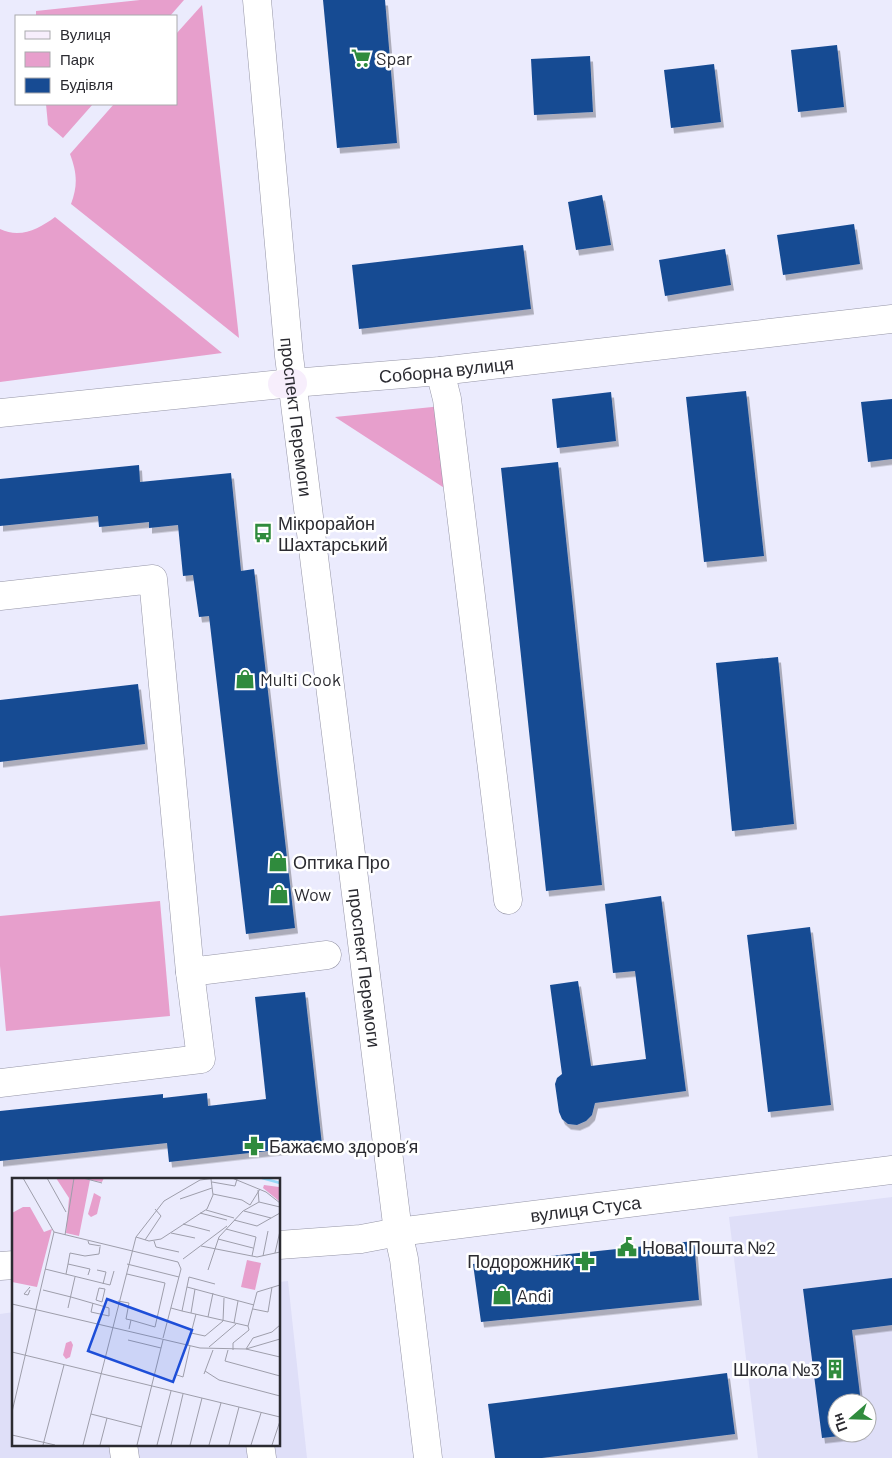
<svg xmlns="http://www.w3.org/2000/svg" width="892" height="1458" viewBox="0 0 892 1458" font-family="Barlow,sans-serif">
  <style>
    .built { fill: #dfdff8; fill-rule: evenodd }
    .green { fill: #e79fcc }
    .building { fill: #174b93; filter: url(#shadow) }
    .lines { fill: none; stroke-linecap: round; stroke-linejoin: round }
    .minor-casing { stroke: #9595a6; stroke-width: 29 }
    .tertiary-casing { stroke: #9595a6; stroke-width: 29 }
    .secondary-casing { stroke: #9595a6; stroke-width: 29 }
    .minor { stroke: #fff; stroke-width: 28 }
    .tertiary { stroke: #fff; stroke-width: 28 }
    .secondary { stroke: #f7eefc; stroke-width: 28 }
    .labels { text-anchor: middle; dominant-baseline: central; stroke-width: 5; stroke-linejoin: round; paint-order: stroke }
    .poi-label { font-size: 18px; fill: #2b2b31; stroke: #fff; text-anchor: start }
    .street-label { font-size: 18px; fill: #2b2b31; stroke: #fff }
    .inset-river { fill: none; stroke: #99d9f8; stroke-width: 2.5 }
    .inset-road { fill: none; stroke: #9e9eab; stroke-width: 1 }
    .view { fill: #1d4ed8; fill-opacity: 0.15; stroke: #1d4ed8; stroke-width: 2.5 }
    .inset-edge { fill: none; stroke: #2b2b31; stroke-width: 2.5 }
  </style>
  <defs>
    <filter id="shadow"><feDropShadow dx="3" dy="5.5" stdDeviation="0" flood-color="#0004"/></filter>
  </defs>
  <rect width="100%" height="100%" fill="#ebebfd"/>
  <path class="built" d="M 892,1197 L 892,1458 L 758,1458 L 729,1217 ZM 837,1403 L 867,1403 L 867,1433 L 837,1433 Z
    M 288,1281 L 307,1458 L 0,1458 L 0,1314 L 14,1312 L 14,1444 L 279,1444 L 279,1282 Z"/>
  <path class="green" d="M 140,0 L 184,0 L 170,16 L 36,16 L 36,11 Z
    M 202,5 L 239,338 L 71,204 C 78,185 77,173 70,154 L 114,104 L 176,104 L 176,34 Z
    M 46,104 L 93,104 L 63,138 L 48,125 Z
    M 55,217 L 222,353 L 0,382 L 0,229 C 20,239 39,229 55,217 Z
    M 442,406 L 452,493 L 335,417 Z
    M 160,901 L 170,1016 L 6,1031 L 0,966 L 0,916 Z"/>
  <path class="building" d="M 323,0 L 385,0 L 397,143 L 337,148 Z
    M 837,45 L 844,107 L 798,112 L 791,50 Z
    M 590,56 L 593,112 L 534,115 L 531,59 Z
    M 714,64 L 721,122 L 671,128 L 664,70 Z
    M 602,195 L 611,245 L 576,250 L 568,202 Z
    M 854,224 L 860,264 L 783,275 L 777,235 Z
    M 523,245 L 531,309 L 359,329 L 352,265 Z
    M 725,249 L 731,285 L 665,296 L 659,260 Z
    M 746,391 L 764,556 L 704,562 L 686,397 Z
    M 611,392 L 616,441 L 557,448 L 552,399 Z
    M 892,399 L 892,459 L 868,462 L 861,402 Z
    M 558,462 L 602,885 L 546,891 L 501,468 Z
    M 139,465 L 140,482 L 231,473 L 241,571 L 254,569 L 295,928 L 246,934 L 209,616 L 199,617 L 193,575 L 183,576 L 178,525 L 149,528 L 149,522 L 99,527 L 98,516 L 0,526 L 0,479 Z
    M 778,657 L 794,824 L 732,831 L 716,663 Z
    M 138,684 L 145,744 L 0,762 L 0,700 Z
    M 661,896 L 686,1091 L 595,1103 L 592,1115 L 586,1121 L 577,1125 L 568,1124 L 562,1119 L 559,1112 L 555,1084 L 557,1078 L 562,1074 L 550,985 L 578,981 L 591,1066 L 646,1059 L 635,971 L 613,973 L 605,904 Z
    M 810,927 L 831,1105 L 768,1112 L 747,935 Z
    M 305,992 L 322,1145 L 169,1162 L 167,1143 L 0,1161 L 0,1111 L 163,1094 L 163,1098 L 207,1093 L 208,1106 L 266,1099 L 255,997 Z
    M 694,1241 L 699,1300 L 481,1322 L 473,1264 Z
    M 892,1278 L 892,1325 L 852,1330 L 861,1403 L 837,1403 L 837,1433 L 865,1433 L 822,1438 L 803,1289 Z
    M 727,1373 L 735,1434 L 542,1458 L 495,1458 L 488,1404 Z"/>
  <g class="lines">
    <defs>
      <g id="minor">
        <path d="M 440,371 L 447,399 L 508,900"/>
        <path d="M 0,413 L 282,384"/>
        <path d="M 0,596 L 153,579 L 190,972 L 327,955"/>
        <path d="M 0,1083 L 201,1059 L 190,972"/>
        <path id="s1" d="M 398,1232 L 892,1170"/>
        <path d="M 123,1444 L 125,1458"/>
        <path d="M 260,1444 L 262,1458"/>
      </g>
      <g id="tertiary">
        <path id="s2" d="M 257,0 L 289,356 L 398,1232 L 404,1259 L 428,1458"/>
        <path id="s3" d="M 293,383 L 440,371 L 892,319"/>
        <path d="M 279,1245 L 361,1239 L 398,1232"/>
        <path d="M 0,1266 L 14,1265"/>
      </g>
      <path id="secondary" d="M 282,384 L 293,383"/>
    </defs>
    <use href="#minor" class="minor-casing"/>
    <use href="#tertiary" class="tertiary-casing"/>
    <use href="#secondary" class="secondary-casing"/>
    <use href="#minor" class="minor"/>
    <use href="#tertiary" class="tertiary"/>
    <use href="#secondary" class="secondary"/>
  </g>
  <defs>
    <symbol id="supermarket-bare" viewBox="-9 -9 18 18"><path d="M-6-5.5h2.5l.6 2H6L4.5 2H-2.5L-4.4-4H-6ZM-1.5 3.2a1.3 1.3 0 1 0 .1 0ZM3 3.2a1.3 1.3 0 1 0 .1 0Z" fill="#2f8b3d" stroke="#fff" stroke-width="2.5" paint-order="stroke"/></symbol>
    <symbol id="bus-bare" viewBox="-9 -9 18 18"><path d="M-5-6H5V4H4V6H2V4H-2V6H-4V4H-5ZM-3.5-4V0h7V-4ZM-3.5 1.2v1.5H-2V1.2ZM2 1.2v1.5H3.5V1.2Z" fill="#2f8b3d" stroke="#fff" stroke-width="2.5" paint-order="stroke"/></symbol>
    <symbol id="shop-bare" viewBox="-9 -9 18 18"><path d="M-5-2.5h2.3a2.7 3.5 0 0 1 5.4 0H5L5.5 6h-11ZM-1.5-2.5h3a1.5 2.3 0 0 0-3 0Z" fill="#2f8b3d" stroke="#fff" stroke-width="2.5" paint-order="stroke"/></symbol>
    <symbol id="pharmacy-bare" viewBox="-9 -9 18 18"><path d="M-2-6h4v4h4v4h-4v4h-4v-4h-4v-4h4Z" fill="#2f8b3d" stroke="#fff" stroke-width="2.5" paint-order="stroke"/></symbol>
    <symbol id="civic-bare" viewBox="-9 -9 18 18"><path d="M-.6-6.5H3V-4.5H.6V-3L4-1V1h2V6H-6V1h2V-1L-.6-3ZM-1.2 2.5V6h2.4V2.5Z" fill="#2f8b3d" stroke="#fff" stroke-width="2.5" paint-order="stroke"/></symbol>
    <symbol id="building-bare" viewBox="-9 -9 18 18"><path d="M-4-6H4V6H1V3H-1V6H-4ZM-2.5-4.3h1.7v1.8h-1.7ZM.8-4.3h1.7v1.8H.8ZM-2.5-1h1.7V.8h-1.7ZM.8-1h1.7V.8H.8Z" fill="#2f8b3d" stroke="#fff" stroke-width="2.5" paint-order="stroke"/></symbol>
  </defs>
  <g fill-rule="evenodd">
    <use href="#supermarket-bare" x="347" y="44" width="28" height="28"/>
    <use href="#bus-bare" x="249" y="519" width="28" height="28"/>
    <use href="#shop-bare" x="231" y="665" width="28" height="28"/>
    <use href="#shop-bare" x="264" y="848" width="28" height="28"/>
    <use href="#shop-bare" x="265" y="880" width="28" height="28"/>
    <use href="#pharmacy-bare" x="240" y="1132" width="28" height="28"/>
    <use href="#civic-bare" x="613" y="1233" width="28" height="28"/>
    <use href="#pharmacy-bare" x="571" y="1247" width="28" height="28"/>
    <use href="#shop-bare" x="488" y="1281" width="28" height="28"/>
    <use href="#building-bare" x="821" y="1355" width="28" height="28"/>
  </g>
  <g class="labels">
    <g class="poi-label">
      <text x="376" y="58">Spar</text>
      <text x="278" y="523">Мікрорайон<tspan x="278" dy="21">Шахтарський</tspan></text>
      <text x="260" y="679">Multi Cook</text>
      <text x="293" y="862">Оптика Про</text>
      <text x="294" y="894">Wow</text>
      <text x="269" y="1146">Бажаємо здоровʼя</text>
      <text x="642" y="1247">Нова Пошта №2</text>
      <text x="570" y="1261" text-anchor="end">Подорожник</text>
      <text x="517" y="1295">Andi</text>
      <text x="820" y="1369" text-anchor="end">Школа №3</text>
    </g>
    <g class="street-label">
      <text stroke="none"><textPath href="#s3" startOffset="154">Соборна вулиця</textPath></text>
      <text stroke="none"><textPath href="#s2" startOffset="419">проспект Перемоги</textPath></text>
      <text stroke="none"><textPath href="#s2" startOffset="974">проспект Перемоги</textPath></text>
      <text stroke="none"><textPath href="#s1" startOffset="189">вулиця Стуса</textPath></text>
    </g>
  </g>
  <g transform="translate(12 1178)">
    <rect width="268" height="268" fill="#ebebfd"/>
    <path d="M 44,0 L 92,0 L 90,4 L 78,2 L 67,58 L 54,55 L 57,20 ZM 252,7 L 267,9 L 267,23 L 251,10 ZM 82,15 L 89,19 L 85,36 L 79,39 L 76,36 ZM 11,29 L 18,29 L 32,54 L 40,51 L 25,109 L 0,104 L 0,35 ZM 235,82 L 249,85 L 243,112 L 229,109 ZM 59,163 L 61,167 L 58,179 L 54,181 L 51,177 L 54,165 Z" fill="#e79fcc"/>
    <path class="inset-river" d="M 250,0 L 268,5"/>
    <path class="inset-road" d="M 11,0 L 42,54M 35,0 L 54,34M 71,0 L 90,5M 220,0 L 254,14 L 268,25M 200,4 L 223,8 L 225,1M 201,16 L 230,22 L 238,27 L 248,11M 168,21 L 200,10M 247,24 L 268,29M 194,32 L 222,40M 232,33 L 259,40M 188,35 L 215,42M 222,42 L 245,48 L 268,35M 171,46 L 198,53M 214,51 L 244,59 L 240,78M 42,54 L 166,84 L 169,91 L 151,160M 159,55 L 183,60M 53,57 L 62,0M 124,59 L 137,63 L 149,61 L 195,31 L 201,17 L 199,1M 206,61 L 241,70M 133,62 L 149,38 L 143,31M 76,63 L 77,66 L 89,68M 142,63 L 144,69 L 167,74M 189,68 L 245,79 L 268,74M 263,75 L 268,53M 251,78 L 256,53M 171,81 L 215,48M 56,86 L 58,75 L 73,78 L 87,76 L 88,69M 115,86 L 167,99M 33,91 L 98,107 L 102,93M 85,92 L 94,94 L 91,106M 196,92 L 207,59 L 231,33 L 247,24 L 246,12M 54,96 L 56,86 L 78,91 L 76,97M 115,96 L 153,105 L 143,149 L 119,142 L 117,151M 175,109 L 242,127M 87,110 L 93,111 L 90,124 L 84,122 ZM 18,112 L 16,117 L 12,116 L 18,109M 31,112 L 59,119 L 97,130 L 97,138 L 79,134 L 81,125M 106,123 L 117,125 L 114,141 L 119,142M 0,126 L 188,170 L 234,171 L 268,161M 56,130 L 63,99M 159,130 L 170,133 L 177,99 L 203,106M 241,131 L 256,134 L 260,109M 170,133 L 236,148 L 245,114 L 268,107M 179,135 L 183,111M 196,139 L 201,115M 222,145 L 226,123M 268,147 L 260,154 L 241,160 L 234,171 L 268,179M 179,155 L 193,158 L 211,143 L 212,120M 116,162 L 149,170M 176,167 L 184,136M 197,169 L 224,146M 216,172 L 213,183 L 268,198M 221,172 L 221,165 L 237,152 L 236,148M 0,174 L 268,239M 193,193 L 207,202 L 268,218M 192,196 L 201,172M 165,197 L 171,199 L 178,168M 0,234 L 42,54M 79,236 L 130,249M 0,257 L 43,267M 31,267 L 52,187M 71,267 L 124,59 L 152,23 L 188,2 L 204,0M 88,267 L 95,240M 125,267 L 151,162M 145,267 L 159,213M 159,267 L 171,216M 178,267 L 190,220M 197,267 L 209,225M 217,267 L 227,229M 239,267 L 249,235M 260,267 L 268,243"/>
    <path class="view" d="M 95,121 L 180,152 L 161,204 L 76,173 Z"/>
    <rect width="268" height="268" class="inset-edge"/>
  </g>
  <rect x="15" y="15" width="162" height="90" fill="#ffffff" stroke="#aaaaad"/>
  <rect x="25" y="31" width="25" height="8" fill="#f7eefc" stroke="#aaaaad"/>
  <text x="60" y="40" font-size="15" fill="#2b2b31">Вулиця</text>
  <rect x="25" y="52" width="25" height="15" fill="#e79fcc" stroke="#aaaaad"/>
  <text x="60" y="65" font-size="15" fill="#2b2b31">Парк</text>
  <rect x="25" y="78" width="25" height="15" fill="#174b93" stroke="#aaaaad"/>
  <text x="60" y="90" font-size="15" fill="#2b2b31">Будівля</text>
  <g transform="translate(852 1418) rotate(250)"><circle r="24" fill="#ffffff" stroke="#aaaaad"/>
  <path d="M0-4L9 19L0 12L-9 19Z" fill="#2f8b3d"/>
  <text y="-8" font-size="14" font-weight="bold" text-anchor="middle" fill="#2b2b31">Пн</text>
  </g>
</svg>
